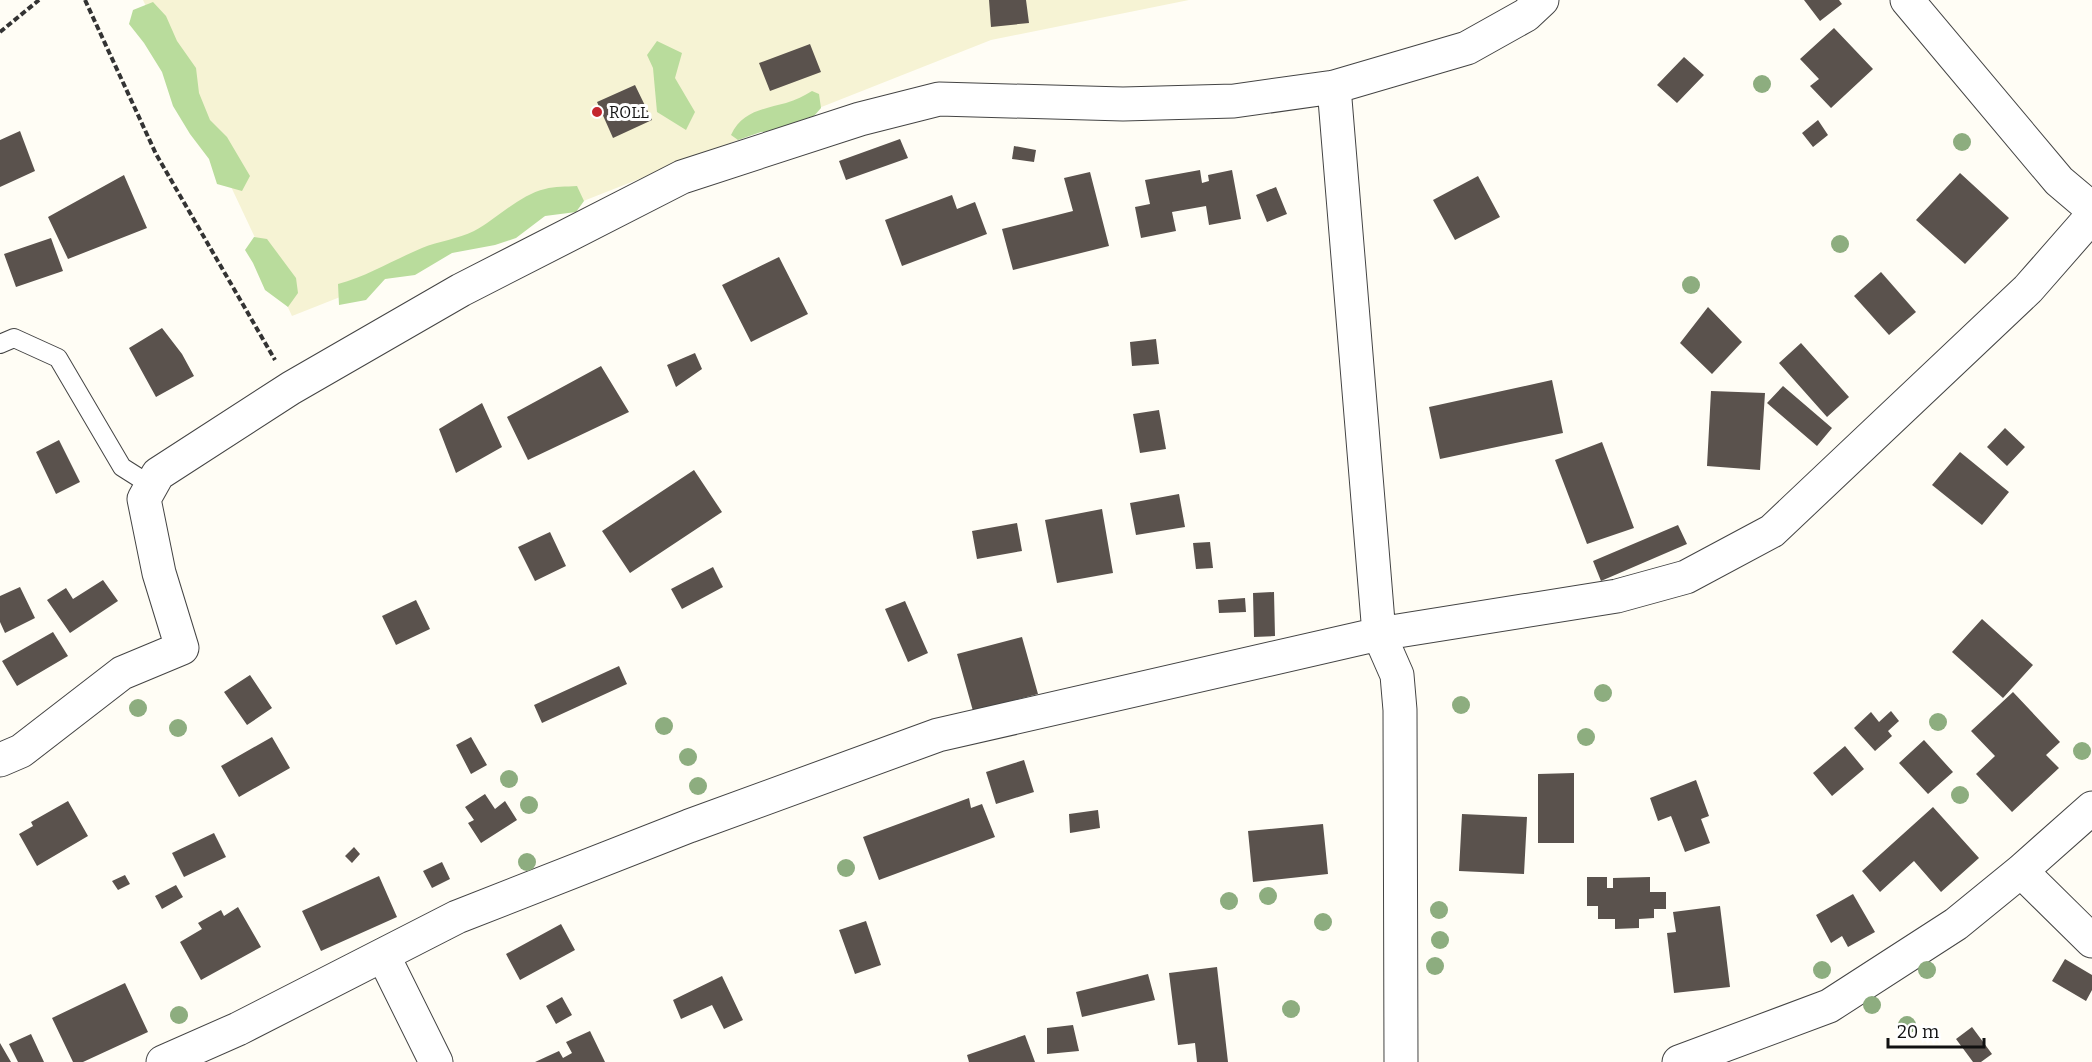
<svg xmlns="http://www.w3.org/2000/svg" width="2092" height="1062" viewBox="0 0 2092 1062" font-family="Bitter,serif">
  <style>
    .farmland { fill: #f6f3d4 }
    .forest { fill: #b9dc9c }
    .building { fill: #5a524d }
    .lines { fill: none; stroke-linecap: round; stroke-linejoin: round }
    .service-casing { stroke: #444; stroke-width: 20 }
    .minor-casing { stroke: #444; stroke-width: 35 }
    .path { stroke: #333; stroke-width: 4; stroke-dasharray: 6 3; stroke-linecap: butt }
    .service { stroke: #fff; stroke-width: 18 }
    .minor { stroke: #fff; stroke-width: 33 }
    .tree { fill: #8dad7f }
    .poi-dot { fill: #c4262e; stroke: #fff; stroke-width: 2 }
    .labels { text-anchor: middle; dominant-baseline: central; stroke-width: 6; stroke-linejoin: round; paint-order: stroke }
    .poi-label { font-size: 16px; fill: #111; stroke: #fff; text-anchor: start }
  </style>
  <rect width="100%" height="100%" fill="#fffdf5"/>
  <path class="farmland" d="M 143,0 L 1189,0 L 991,40 L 292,316 Z"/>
  <path class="forest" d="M 153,2 L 166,16 L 177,41 L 196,68 L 199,93 L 210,120 L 227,137 L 250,176 L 242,191 L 217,184 L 209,159 L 190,134 L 173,106 L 162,72 L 144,43 L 129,24 L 133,10 Z
    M 657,41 L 682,53 L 675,78 L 695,112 L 686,130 L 657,112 L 653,68 L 647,55 Z
    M 812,91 L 819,94 L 821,108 L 814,116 L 804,123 L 780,131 L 761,132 L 738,140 L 731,135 C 742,111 764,109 786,103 C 796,100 804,96 812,91 Z
    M 577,186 L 584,201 L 576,212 L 545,216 L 516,238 L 495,245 L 452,253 L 415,275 L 385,279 L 366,300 L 339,305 L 338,284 C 368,276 393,260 422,248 C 439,241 458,239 474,231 C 497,219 519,195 545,189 C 555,186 566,187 577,186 Z
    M 254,237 L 267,239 L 296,278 L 298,293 L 288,307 L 265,290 L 253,263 L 245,250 Z"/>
  <path class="building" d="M 989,0 L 1026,0 L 1029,23 L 991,27 Z
    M 1804,0 L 1839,0 L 1842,4 L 1820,21 Z
    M 1834,28 L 1873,69 L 1831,108 L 1810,86 L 1819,79 L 1800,59 Z
    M 810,44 L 821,72 L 770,91 L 759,63 Z
    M 1684,57 L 1704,75 L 1677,103 L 1657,85 Z
    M 635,85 L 652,120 L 613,138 L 597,102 Z
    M 1818,120 L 1828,135 L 1813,147 L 1802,133 Z
    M 20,131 L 35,171 L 0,187 L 0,140 Z
    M 900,139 L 908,158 L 846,180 L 839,161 Z
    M 1014,146 L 1036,150 L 1034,162 L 1012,159 Z
    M 1200,170 L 1202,183 L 1209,181 L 1208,175 L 1232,170 L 1241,219 L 1209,225 L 1206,206 L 1172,212 L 1176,231 L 1141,238 L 1135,207 L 1150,204 L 1145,180 Z
    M 1090,172 L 1109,246 L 1013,270 L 1002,229 L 1073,211 L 1064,178 Z
    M 1960,173 L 2009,218 L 1965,264 L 1916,220 Z
    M 124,175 L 147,228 L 68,259 L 48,217 Z
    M 1478,176 L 1500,217 L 1455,240 L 1433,200 Z
    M 1276,187 L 1287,214 L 1267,222 L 1256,195 Z
    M 952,195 L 957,209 L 975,202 L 987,234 L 902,266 L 885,220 Z
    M 51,238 L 63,271 L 16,287 L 4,254 Z
    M 779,257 L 808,314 L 751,342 L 722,285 Z
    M 1881,272 L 1916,312 L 1889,335 L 1854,296 Z
    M 1708,307 L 1742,342 L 1712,374 L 1680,343 Z
    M 162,328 L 182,354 L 194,376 L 156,397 L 129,348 Z
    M 1156,339 L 1159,364 L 1132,366 L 1130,342 Z
    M 1801,343 L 1849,397 L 1827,417 L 1779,363 Z
    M 695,353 L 702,369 L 676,387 L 667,365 Z
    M 601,366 L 629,412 L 528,460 L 507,417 Z
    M 1552,380 L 1563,433 L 1440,459 L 1429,407 Z
    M 1783,386 L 1832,428 L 1817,446 L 1767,403 Z
    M 1711,391 L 1765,393 L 1760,470 L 1707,466 Z
    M 482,403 L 502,447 L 456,473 L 439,429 Z
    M 1159,410 L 1166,449 L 1140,453 L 1133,414 Z
    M 2005,428 L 2025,447 L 2007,466 L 1987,447 Z
    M 59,440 L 80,482 L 56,494 L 36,452 Z
    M 1602,442 L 1634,528 L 1587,544 L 1555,460 Z
    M 1960,452 L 2009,492 L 1982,525 L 1932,485 Z
    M 694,470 L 722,512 L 630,573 L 602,531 Z
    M 1179,494 L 1185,527 L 1136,535 L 1130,503 Z
    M 1102,509 L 1113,573 L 1057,583 L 1045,520 Z
    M 1017,523 L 1022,551 L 977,559 L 972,531 Z
    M 1678,525 L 1687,544 L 1601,581 L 1593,561 Z
    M 550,532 L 566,566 L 535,581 L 518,547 Z
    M 1210,542 L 1213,568 L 1196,569 L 1193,543 Z
    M 713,567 L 723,587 L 682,609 L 671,589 Z
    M 103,580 L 118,601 L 70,633 L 47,600 L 66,588 L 73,599 Z
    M 20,587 L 35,618 L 5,633 L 0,622 L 0,596 Z
    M 1274,592 L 1275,636 L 1254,637 L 1253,593 Z
    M 1245,598 L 1246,612 L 1219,613 L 1218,600 Z
    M 416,600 L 430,629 L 396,645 L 382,616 Z
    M 905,601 L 928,653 L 908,662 L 885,609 Z
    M 1982,619 L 2033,665 L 2003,698 L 1952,652 Z
    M 53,632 L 68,656 L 17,686 L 2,661 Z
    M 1022,637 L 1038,694 L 973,711 L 957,654 Z
    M 619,666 L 627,684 L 542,723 L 534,705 Z
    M 250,675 L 272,708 L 247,725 L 224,692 Z
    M 2013,692 L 2060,742 L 2046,755 L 2059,768 L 2012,812 L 1976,774 L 1995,756 L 1971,731 Z
    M 1891,711 L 1899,721 L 1888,731 L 1892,736 L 1875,751 L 1854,728 L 1871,712 L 1879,722 Z
    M 272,737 L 290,768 L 239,797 L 221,766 Z
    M 471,737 L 487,765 L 471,774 L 456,745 Z
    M 1924,740 L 1953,772 L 1928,794 L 1899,763 Z
    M 1845,746 L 1864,769 L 1832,796 L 1813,773 Z
    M 1024,760 L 1034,792 L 996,804 L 986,772 Z
    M 1574,773 L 1574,843 L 1538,843 L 1538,774 Z
    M 1696,780 L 1709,816 L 1701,819 L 1710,843 L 1685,852 L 1671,816 L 1658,821 L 1650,798 Z
    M 485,794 L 495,809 L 505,801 L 517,820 L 481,843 L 468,823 L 474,820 L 465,807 Z
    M 969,798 L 971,808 L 982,804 L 995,837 L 879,880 L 863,837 Z
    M 68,801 L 88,836 L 37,866 L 19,834 L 33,826 L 31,822 Z
    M 1933,807 L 1979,858 L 1941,892 L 1914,861 L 1880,892 L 1862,871 Z
    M 1098,810 L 1100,828 L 1070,833 L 1069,814 Z
    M 1462,814 L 1527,817 L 1524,874 L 1459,871 Z
    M 1323,824 L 1328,874 L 1253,882 L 1248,831 Z
    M 214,833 L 226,857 L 184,877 L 172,853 Z
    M 354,847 L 360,854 L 352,863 L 345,856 Z
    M 442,862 L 450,879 L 432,888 L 423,871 Z
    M 125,875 L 130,884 L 118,890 L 112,881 Z
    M 379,876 L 397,917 L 321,951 L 302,911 Z
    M 1587,877 L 1607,877 L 1607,888 L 1613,888 L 1613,878 L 1650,877 L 1650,892 L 1666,892 L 1666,909 L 1654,909 L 1654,918 L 1639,919 L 1639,928 L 1615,929 L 1615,919 L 1598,919 L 1598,906 L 1587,906 Z
    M 176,885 L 183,897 L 162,909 L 155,896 Z
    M 1853,894 L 1875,932 L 1848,947 L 1842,936 L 1831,943 L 1816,915 Z
    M 1720,906 L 1730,987 L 1674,993 L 1667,933 L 1676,932 L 1673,912 Z
    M 238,907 L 261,947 L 201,980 L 180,942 L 202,929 L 198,923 L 221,910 L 224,916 Z
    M 866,921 L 881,965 L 855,974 L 839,930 Z
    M 561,924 L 575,950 L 520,980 L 506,954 Z
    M 2065,959 L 2092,975 L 2092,990 L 2086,1001 L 2052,981 Z
    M 1217,967 L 1228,1062 L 1197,1062 L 1195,1043 L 1178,1045 L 1169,973 Z
    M 1148,974 L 1155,1000 L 1082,1017 L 1076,992 Z
    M 722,976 L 743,1020 L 724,1029 L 712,1005 L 681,1019 L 673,1000 Z
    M 125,983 L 148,1032 L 83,1062 L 73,1062 L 52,1018 Z
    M 562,997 L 572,1015 L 556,1024 L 546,1006 Z
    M 1073,1025 L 1079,1051 L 1047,1054 L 1047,1028 Z
    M 1972,1027 L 1992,1054 L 1981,1062 L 1973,1062 L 1956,1039 Z
    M 590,1031 L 605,1062 L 535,1062 L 559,1051 L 563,1058 L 572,1053 L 566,1042 Z
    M 31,1034 L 44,1062 L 18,1062 L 9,1044 Z
    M 1025,1035 L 1035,1062 L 969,1062 L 967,1055 Z
    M 0,1043 L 11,1062 L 0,1062 Z"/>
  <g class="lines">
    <defs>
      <path id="service" d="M 0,344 L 14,338 L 58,358 L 122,467 L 152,486"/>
      <path id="minor" d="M 1907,0 L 2059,181 L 2092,209
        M 1334,87 L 1379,634 L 1397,675 L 1400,710 L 1401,1062
        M 0,760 L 21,751 L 122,673 L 182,648 L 159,573 L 144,499 L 158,474 L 291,388 L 461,290 L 682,177 L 860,119 L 939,99 L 1123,104 L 1234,101 L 1334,87 L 1467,48 L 1526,15 L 1542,0
        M 2021,871 L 2092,941
        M 383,955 L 436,1062
        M 163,1062 L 238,1029 L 457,917 L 689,826 L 938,735 L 1379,634 L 1617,596 L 1686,577 L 1772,531 L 2028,289 L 2092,216
        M 1679,1062 L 1829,1006 L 1956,924 L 2021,871 L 2092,808"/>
    </defs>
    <use href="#service" class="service-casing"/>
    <use href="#minor" class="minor-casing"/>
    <path class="path" d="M 85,0 L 156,154 L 275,360
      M 0,32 L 39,0"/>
    <use href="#service" class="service"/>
    <use href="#minor" class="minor"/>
  </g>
  <g class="tree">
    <circle cx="1762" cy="84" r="9"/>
    <circle cx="1962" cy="142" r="9"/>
    <circle cx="1840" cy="244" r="9"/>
    <circle cx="1691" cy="285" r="9"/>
    <circle cx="1603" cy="693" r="9"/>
    <circle cx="1461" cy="705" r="9"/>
    <circle cx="138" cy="708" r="9"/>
    <circle cx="1938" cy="722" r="9"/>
    <circle cx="664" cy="726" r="9"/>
    <circle cx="178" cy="728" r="9"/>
    <circle cx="1586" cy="737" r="9"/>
    <circle cx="2082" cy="751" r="9"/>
    <circle cx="688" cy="757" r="9"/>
    <circle cx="509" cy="779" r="9"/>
    <circle cx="698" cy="786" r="9"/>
    <circle cx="1960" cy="795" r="9"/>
    <circle cx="529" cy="805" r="9"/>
    <circle cx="527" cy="862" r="9"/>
    <circle cx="846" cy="868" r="9"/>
    <circle cx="1268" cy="896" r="9"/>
    <circle cx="1229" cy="901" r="9"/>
    <circle cx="1439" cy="910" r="9"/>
    <circle cx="1323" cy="922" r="9"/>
    <circle cx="1440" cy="940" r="9"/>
    <circle cx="1435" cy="966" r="9"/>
    <circle cx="1822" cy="970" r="9"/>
    <circle cx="1927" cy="970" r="9"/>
    <circle cx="1872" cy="1005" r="9"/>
    <circle cx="1291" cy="1009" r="9"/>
    <circle cx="179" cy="1015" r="9"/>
    <circle cx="1907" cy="1025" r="9"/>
  </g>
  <circle class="poi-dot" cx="597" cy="112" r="6"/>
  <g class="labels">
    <g class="poi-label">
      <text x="609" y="112">ROLL</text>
    </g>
  </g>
  <path d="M1888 1038v9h96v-9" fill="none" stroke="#111111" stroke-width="3"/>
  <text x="1897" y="1038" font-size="18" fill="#111111" stroke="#ffffff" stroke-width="4.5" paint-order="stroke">20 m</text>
</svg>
